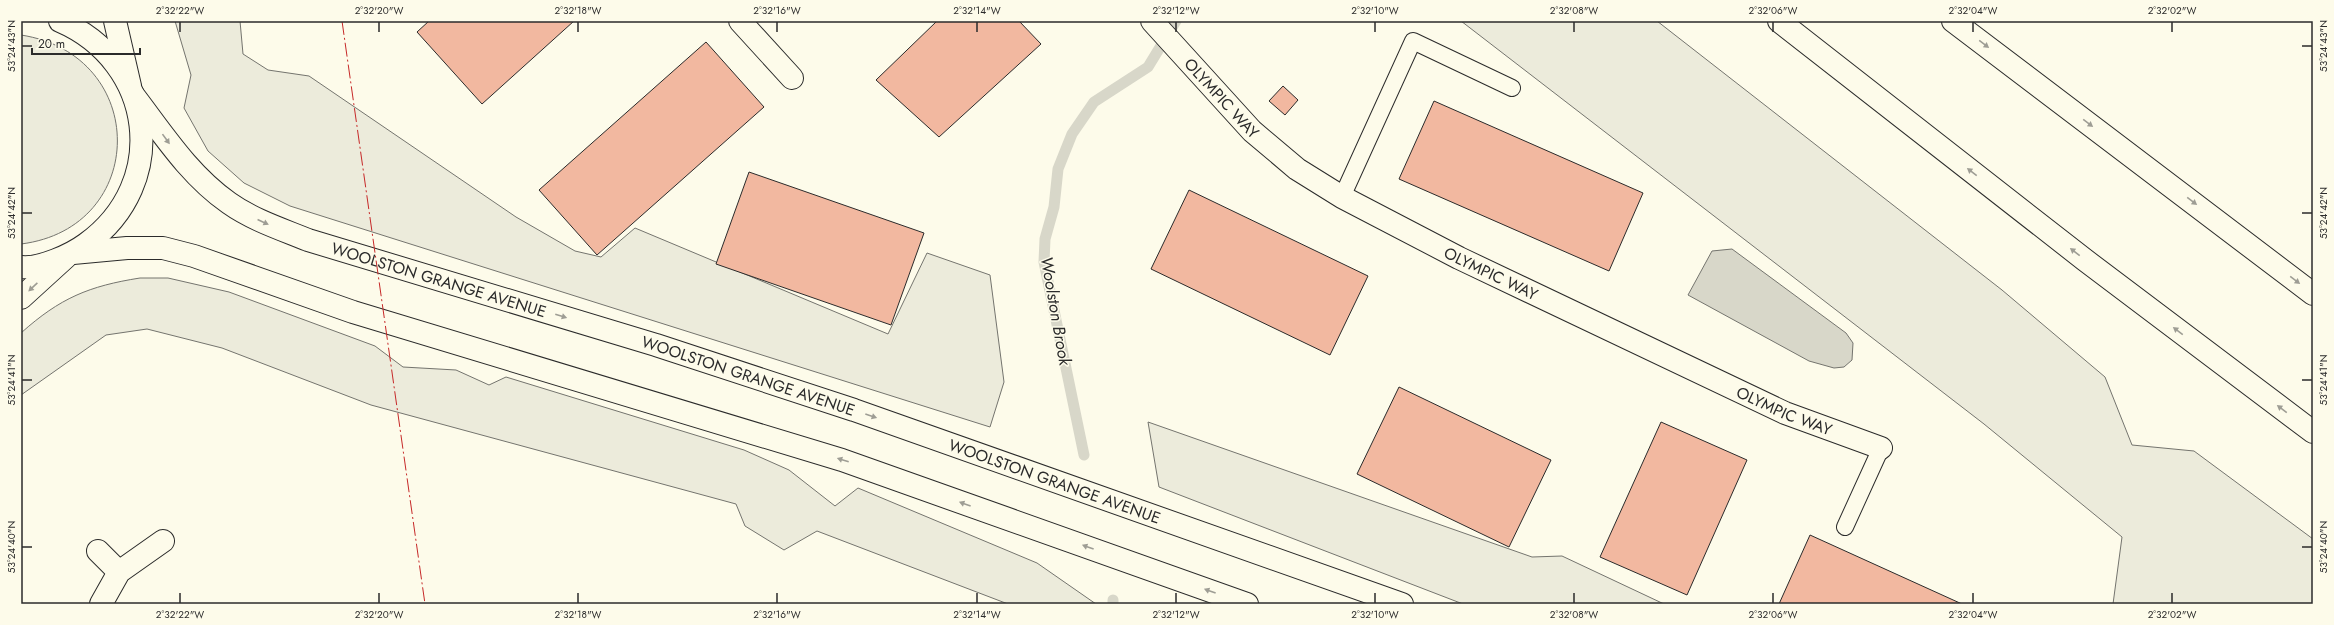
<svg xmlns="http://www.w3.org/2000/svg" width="2334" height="625" viewBox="0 0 2334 625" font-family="Jost,sans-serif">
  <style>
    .green { fill: #ecebdb; stroke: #74746e }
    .water { fill: #d8d7c9; stroke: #74746e }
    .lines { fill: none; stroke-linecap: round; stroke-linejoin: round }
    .stream { stroke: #d8d7c9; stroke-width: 11 }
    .building { fill: #f2b8a0; stroke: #2b2b2b }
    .service-casing { stroke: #2b2b2b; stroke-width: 18 }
    .minor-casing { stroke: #2b2b2b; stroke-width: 24 }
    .tertiary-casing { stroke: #2b2b2b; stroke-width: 24 }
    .secondary-casing { stroke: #2b2b2b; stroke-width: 24 }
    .motorway-casing { stroke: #2b2b2b; stroke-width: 24 }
    .service { stroke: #fdfbea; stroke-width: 16 }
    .minor { stroke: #fdfbea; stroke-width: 22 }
    .tertiary { stroke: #fdfbea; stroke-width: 22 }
    .secondary { stroke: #fdfbea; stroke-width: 22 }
    .motorway { stroke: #fdfbea; stroke-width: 22 }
    .power { stroke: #c62828; stroke-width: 1; stroke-dasharray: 14 3 2 3; stroke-linecap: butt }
    .oneway { fill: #9e9d94 }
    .ticks { fill: none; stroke: #2b2b2b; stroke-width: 1.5 }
    .labels { text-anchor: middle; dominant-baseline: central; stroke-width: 3; stroke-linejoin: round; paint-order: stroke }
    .street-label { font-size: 16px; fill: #2b2b2b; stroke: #fdfbea }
    .water-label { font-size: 17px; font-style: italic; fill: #2b2b2b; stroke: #fdfbea }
    .neatline { fill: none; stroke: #2b2b2b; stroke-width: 1.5 }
    .ticks-label { font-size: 10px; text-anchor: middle; fill: #2b2b2b }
  </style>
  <rect width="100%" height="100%" fill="#fdfbea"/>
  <path class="green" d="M 175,21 L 240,21 L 243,54 L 268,70 L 309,76 L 516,217 L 575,251 L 601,257 L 635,228 L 888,334 L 927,253 L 990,275 L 1004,382 L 990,427 L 290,206 L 244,183 L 208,151 L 184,108 L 191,75 Z
    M 1461,21 L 1657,21 L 2002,290 L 2105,377 L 2132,445 L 2194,451 L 2313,539 L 2313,604 L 2113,604 L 2122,537 L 1984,424 Z
    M 21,35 C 150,55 149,228 21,244 Z
    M 140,278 L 168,278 L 229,292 L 375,346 L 403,367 L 456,370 L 489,385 L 506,377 L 744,450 L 789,470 L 835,506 L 858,488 L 1037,563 L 1096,604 L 1008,604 L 817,531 L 784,550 L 745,526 L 736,504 L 371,405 L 222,348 L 147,329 L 106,335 L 21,395 L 21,333 C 60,298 89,286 140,278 Z
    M 1148,422 L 1532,557 L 1562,556 L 1664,604 L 1463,604 L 1159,487 Z"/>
  <path class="water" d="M 1732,249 L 1846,333 L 1853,343 L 1852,360 L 1844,367 L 1834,368 L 1809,361 L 1688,295 L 1712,251 Z"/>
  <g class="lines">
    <path class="stream" d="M 1084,455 L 1044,262 L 1045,239 L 1054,207 L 1058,169 L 1072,134 L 1094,102 L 1148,67 L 1176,21
      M 1113,600 L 1113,604"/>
  </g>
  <path class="building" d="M 429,21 L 574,21 L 482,104 L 417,32 Z
    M 937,21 L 1019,21 L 1041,44 L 939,137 L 876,80 Z
    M 706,42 L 764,107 L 597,255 L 539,190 Z
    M 1283,86 L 1298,100 L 1285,115 L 1269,101 Z
    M 1434,101 L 1643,193 L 1609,271 L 1399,179 Z
    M 749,172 L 924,233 L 891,325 L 716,264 Z
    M 1189,190 L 1368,276 L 1330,355 L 1151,269 Z
    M 1399,387 L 1551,460 L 1509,547 L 1357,474 Z
    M 1661,422 L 1747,460 L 1687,595 L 1600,557 Z
    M 1810,535 L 1962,604 L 1779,604 Z"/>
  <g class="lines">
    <defs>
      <path id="service" d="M 1342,197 L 1413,41 L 1512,88
        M 1845,527 L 1881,448"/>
      <g id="minor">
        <path d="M 115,21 L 130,86"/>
        <path d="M 740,21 L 792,78"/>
        <path id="s1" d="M 1152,21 L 1252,131 L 1297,169 L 1342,197 L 1459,258 L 1785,413 L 1881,448"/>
        <path d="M 98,551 L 119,572"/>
        <path d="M 101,604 L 119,572 L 163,541"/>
      </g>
      <path id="tertiary" d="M 21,298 L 66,257"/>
      <g id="secondary">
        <path id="s2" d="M 134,96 C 163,134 189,175 229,203 C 253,220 281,229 308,240 L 656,345 L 854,410 L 1402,604"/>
        <path d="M 73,253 L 127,248 L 163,248 L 194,256 L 353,312 L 842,460 L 1247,604"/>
        <path d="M 21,267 C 40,269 71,255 86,244 C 171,183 155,62 60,21"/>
      </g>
      <path id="motorway" d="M 1779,21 L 2085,260 L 2313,432
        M 1953,21 L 2313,294"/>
    </defs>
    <use href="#service" class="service-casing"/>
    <use href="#minor" class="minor-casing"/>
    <use href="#tertiary" class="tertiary-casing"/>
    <use href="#secondary" class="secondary-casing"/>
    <use href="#motorway" class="motorway-casing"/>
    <use href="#service" class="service"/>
    <use href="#minor" class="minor"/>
    <use href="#tertiary" class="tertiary"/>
    <use href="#secondary" class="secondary"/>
    <use href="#motorway" class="motorway"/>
    <path class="power" d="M 342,21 L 425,604"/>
  </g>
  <defs><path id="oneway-solid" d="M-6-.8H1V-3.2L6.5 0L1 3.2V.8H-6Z"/></defs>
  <g class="oneway">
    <use href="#oneway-solid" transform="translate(1984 44) rotate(37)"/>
    <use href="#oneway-solid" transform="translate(2088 123) rotate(37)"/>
    <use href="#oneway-solid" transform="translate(166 139) rotate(54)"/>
    <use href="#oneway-solid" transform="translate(1972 172) rotate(-142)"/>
    <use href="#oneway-solid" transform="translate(2192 201) rotate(37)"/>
    <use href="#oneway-solid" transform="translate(263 222) rotate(25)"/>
    <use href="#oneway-solid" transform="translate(2075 252) rotate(-142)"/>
    <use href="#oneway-solid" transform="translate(2295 280) rotate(37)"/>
    <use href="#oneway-solid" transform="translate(33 287) rotate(137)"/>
    <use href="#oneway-solid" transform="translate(561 316) rotate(17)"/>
    <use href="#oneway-solid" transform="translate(2178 331) rotate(-143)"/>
    <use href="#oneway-solid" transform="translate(2282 409) rotate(-143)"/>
    <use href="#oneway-solid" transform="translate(871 416) rotate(19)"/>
    <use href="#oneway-solid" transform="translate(843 460) rotate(-162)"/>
    <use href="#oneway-solid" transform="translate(965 504) rotate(-160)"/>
    <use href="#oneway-solid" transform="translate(1088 547) rotate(-160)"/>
    <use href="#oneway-solid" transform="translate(1210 591) rotate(-160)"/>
  </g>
  <path class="ticks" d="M 180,22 L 180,32M 379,22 L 379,32M 578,22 L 578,32M 777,22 L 777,32M 977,22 L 977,32M 1176,22 L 1176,32M 1375,22 L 1375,32M 1574,22 L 1574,32M 1773,22 L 1773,32M 1973,22 L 1973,32M 2172,22 L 2172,32M 22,46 L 32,46M 2302,46 L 2312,46M 22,213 L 32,213M 2302,213 L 2312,213M 22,380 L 32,380M 2302,380 L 2312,380M 22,547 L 32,547M 2302,547 L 2312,547M 180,593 L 180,603M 379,593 L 379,603M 578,593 L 578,603M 777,593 L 777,603M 977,593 L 977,603M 1176,593 L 1176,603M 1375,593 L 1375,603M 1574,593 L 1574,603M 1773,593 L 1773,603M 1973,593 L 1973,603M 2172,593 L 2172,603"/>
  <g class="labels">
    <g class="street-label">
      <text stroke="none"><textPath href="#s1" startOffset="104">OLYMPIC WAY</textPath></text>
      <text stroke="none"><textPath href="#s1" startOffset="428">OLYMPIC WAY</textPath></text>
      <text stroke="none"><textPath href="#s2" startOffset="368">WOOLSTON GRANGE AVENUE</textPath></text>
      <text stroke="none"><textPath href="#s2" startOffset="692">WOOLSTON GRANGE AVENUE</textPath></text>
      <text stroke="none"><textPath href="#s1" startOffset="752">OLYMPIC WAY</textPath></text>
      <text stroke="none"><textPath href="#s2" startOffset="1016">WOOLSTON GRANGE AVENUE</textPath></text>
    </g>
    <g class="water-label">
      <text transform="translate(1056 311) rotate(80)">Woolston Brook</text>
    </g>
  </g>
  <rect width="2334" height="625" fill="none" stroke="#fdfbea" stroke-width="44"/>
  <path d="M32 48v6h108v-6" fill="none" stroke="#2b2b2b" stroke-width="2"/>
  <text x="38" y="48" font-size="12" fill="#2b2b2b" stroke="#fdfbea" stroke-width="3" paint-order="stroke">20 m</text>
  <rect x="22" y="22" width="2290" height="581" class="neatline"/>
  <g class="ticks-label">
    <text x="180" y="14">2°32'22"W</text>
    <text x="379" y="14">2°32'20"W</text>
    <text x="578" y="14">2°32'18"W</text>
    <text x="777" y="14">2°32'16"W</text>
    <text x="977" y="14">2°32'14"W</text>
    <text x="1176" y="14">2°32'12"W</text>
    <text x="1375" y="14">2°32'10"W</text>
    <text x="1574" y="14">2°32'08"W</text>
    <text x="1773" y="14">2°32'06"W</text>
    <text x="1973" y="14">2°32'04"W</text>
    <text x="2172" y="14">2°32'02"W</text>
    <text transform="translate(11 46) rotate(-90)" y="4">53°24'43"N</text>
    <text transform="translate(2323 46) rotate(-90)" y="4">53°24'43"N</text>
    <text transform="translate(11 213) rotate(-90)" y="4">53°24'42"N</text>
    <text transform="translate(2323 213) rotate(-90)" y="4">53°24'42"N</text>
    <text transform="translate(11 380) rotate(-90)" y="4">53°24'41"N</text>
    <text transform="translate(2323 380) rotate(-90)" y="4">53°24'41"N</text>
    <text transform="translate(11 547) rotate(-90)" y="4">53°24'40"N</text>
    <text transform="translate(2323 547) rotate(-90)" y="4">53°24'40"N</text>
    <text x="180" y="618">2°32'22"W</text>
    <text x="379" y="618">2°32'20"W</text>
    <text x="578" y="618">2°32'18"W</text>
    <text x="777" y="618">2°32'16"W</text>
    <text x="977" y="618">2°32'14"W</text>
    <text x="1176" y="618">2°32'12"W</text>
    <text x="1375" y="618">2°32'10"W</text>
    <text x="1574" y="618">2°32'08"W</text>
    <text x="1773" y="618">2°32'06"W</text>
    <text x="1973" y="618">2°32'04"W</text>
    <text x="2172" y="618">2°32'02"W</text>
  </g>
</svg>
